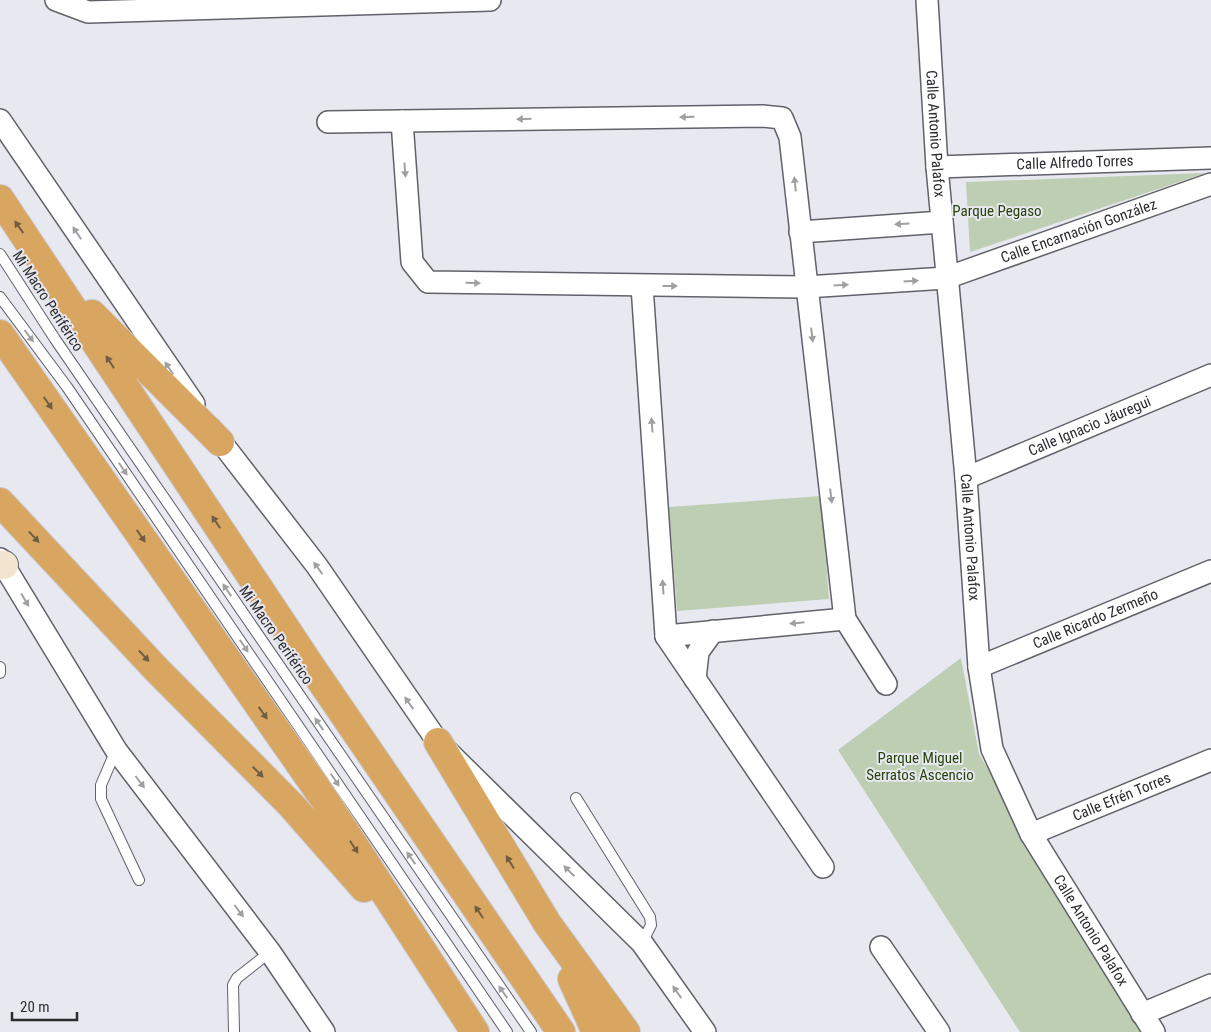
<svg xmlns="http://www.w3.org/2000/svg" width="1211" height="1032" viewBox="0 0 1211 1032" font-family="'Roboto Condensed',sans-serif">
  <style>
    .green { fill: #bdceb2 }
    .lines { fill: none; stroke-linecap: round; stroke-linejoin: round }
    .lane-casing { stroke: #616169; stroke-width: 12 }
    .street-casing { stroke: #616169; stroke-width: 24 }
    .secondary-casing { stroke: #616169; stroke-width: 30 }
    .highway-casing { stroke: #c8c8c9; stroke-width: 30 }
    .lane { stroke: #fff; stroke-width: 10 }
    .street { stroke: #fff; stroke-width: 21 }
    .secondary { stroke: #f3e4cf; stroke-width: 28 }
    .highway { stroke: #d8a660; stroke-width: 28 }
    .oneway { fill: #a0a0a2 }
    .oneway2 { fill: #715d43 }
    .labels { text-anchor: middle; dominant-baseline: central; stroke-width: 4; stroke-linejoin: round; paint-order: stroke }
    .street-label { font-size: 15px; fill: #2c2c30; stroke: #e8e8f1 }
    .park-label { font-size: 15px; fill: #26420b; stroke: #e8e8f1 }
  </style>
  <rect width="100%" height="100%" fill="#e8e8f1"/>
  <path class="green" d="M 1206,173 L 970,252 L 966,182 Z
    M 821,496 L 829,599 L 677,611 L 669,507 Z
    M 961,658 L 979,754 L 1149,1032 L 1020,1032 L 838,750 Z"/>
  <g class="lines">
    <defs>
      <path id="lane" d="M 0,254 L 55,339 L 531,1032
        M 0,297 L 67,387 L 507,1032
        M 0,667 L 0,673
        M 116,750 L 101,785 L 101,799 L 139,880
        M 576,798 L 650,917 L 651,925 L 642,943
        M 234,1032 L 233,985 L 237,978 L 270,952"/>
      <g id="street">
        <path d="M 56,0 L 88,12 L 490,0"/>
        <path id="s1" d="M 927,0 L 937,167 L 966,478 L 979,667 L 992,749 L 1031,834 L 1154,1032"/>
        <path d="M 0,120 L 194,404"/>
        <path id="s2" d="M 402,121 L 412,262 L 428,282 L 806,287 L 946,278 L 1211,184"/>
        <path d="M 328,122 L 762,116 L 782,118 L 790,137 L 845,619 L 886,684"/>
        <path id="s3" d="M 937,167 L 1211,158"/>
        <path d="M 800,232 L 942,222"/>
        <path d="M 642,286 L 666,636 L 823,867"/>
        <path d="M 211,429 L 317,566 L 438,742 L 642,943 L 705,1032"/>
        <path id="s4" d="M 966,478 L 1211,375"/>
        <path d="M 0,559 L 116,750 L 270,952 L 324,1032"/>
        <path d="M 666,636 L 845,619"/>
        <path id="s5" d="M 979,667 L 1211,571"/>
        <path d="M 695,679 L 698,652 L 713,631"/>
        <path id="s6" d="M 1031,834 L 1211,760"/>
        <path d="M 881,947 L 939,1032"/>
        <path d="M 1142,1014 L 1211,985"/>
      </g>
      <path id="secondary" d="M 0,565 L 4,565"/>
      <path id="highway" d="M 0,199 L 310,665 L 561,1032
        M 92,314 L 220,442
        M 0,334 L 322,796 L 475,1032
        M 0,502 L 157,670 L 291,805 L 364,888
        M 438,742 L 547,923 L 626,1032
        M 572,979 L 596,1032"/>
    </defs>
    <use href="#lane" class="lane-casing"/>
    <use href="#street" class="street-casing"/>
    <use href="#secondary" class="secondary-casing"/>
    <use href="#highway" class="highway-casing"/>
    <use href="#lane" class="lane"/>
    <use href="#street" class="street"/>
    <use href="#secondary" class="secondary"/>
    <use href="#highway" class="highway"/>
  </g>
  <defs><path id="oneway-solid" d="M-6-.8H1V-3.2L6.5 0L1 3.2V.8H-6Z" transform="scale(1.25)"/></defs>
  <g class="oneway">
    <use href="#oneway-solid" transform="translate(687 117) rotate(179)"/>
    <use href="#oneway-solid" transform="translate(524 119) rotate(179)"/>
    <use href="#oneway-solid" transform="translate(405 170) rotate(86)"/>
    <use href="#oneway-solid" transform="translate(795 184) rotate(-96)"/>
    <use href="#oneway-solid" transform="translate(902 224) rotate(176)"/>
    <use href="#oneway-solid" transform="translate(77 233) rotate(-124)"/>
    <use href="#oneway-solid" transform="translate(911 281) rotate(-4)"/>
    <use href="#oneway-solid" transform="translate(473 283) rotate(1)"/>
    <use href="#oneway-solid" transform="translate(841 285) rotate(-3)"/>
    <use href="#oneway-solid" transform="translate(670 286)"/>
    <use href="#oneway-solid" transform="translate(812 335) rotate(83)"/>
    <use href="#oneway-solid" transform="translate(29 336) rotate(53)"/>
    <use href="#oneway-solid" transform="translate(169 368) rotate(-124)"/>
    <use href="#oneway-solid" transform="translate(652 425) rotate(-94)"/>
    <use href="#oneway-solid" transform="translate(123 469) rotate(56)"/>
    <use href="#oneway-solid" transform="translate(831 496) rotate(83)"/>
    <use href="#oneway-solid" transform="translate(318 568) rotate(-126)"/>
    <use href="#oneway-solid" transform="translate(663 587) rotate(-94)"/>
    <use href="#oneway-solid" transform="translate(227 590) rotate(-125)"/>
    <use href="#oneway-solid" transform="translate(25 600) rotate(59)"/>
    <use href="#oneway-solid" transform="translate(797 623) rotate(174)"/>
    <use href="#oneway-solid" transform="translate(244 646) rotate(56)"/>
    <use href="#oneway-solid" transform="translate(409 703) rotate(-125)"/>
    <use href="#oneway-solid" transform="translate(319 724) rotate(-125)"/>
    <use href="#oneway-solid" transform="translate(335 780) rotate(56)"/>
    <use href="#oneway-solid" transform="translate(140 782) rotate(53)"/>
    <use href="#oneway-solid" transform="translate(411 858) rotate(-125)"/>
    <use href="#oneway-solid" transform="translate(569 871) rotate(-136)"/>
    <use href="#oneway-solid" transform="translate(239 911) rotate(53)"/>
    <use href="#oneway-solid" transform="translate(503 992) rotate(-125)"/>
    <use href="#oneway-solid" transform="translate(677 992) rotate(-125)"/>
  </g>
  <g class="oneway2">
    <use href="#oneway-solid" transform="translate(19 227) rotate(-125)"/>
    <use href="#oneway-solid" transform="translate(110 362) rotate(-123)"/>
    <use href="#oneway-solid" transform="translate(48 403) rotate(55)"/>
    <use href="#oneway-solid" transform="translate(216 522) rotate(-124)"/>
    <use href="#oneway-solid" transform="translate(141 536) rotate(55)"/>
    <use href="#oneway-solid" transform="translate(34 537) rotate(47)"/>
    <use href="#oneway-solid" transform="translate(144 656) rotate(47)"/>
    <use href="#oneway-solid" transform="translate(263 713) rotate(55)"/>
    <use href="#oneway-solid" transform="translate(258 772) rotate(45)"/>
    <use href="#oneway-solid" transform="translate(354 847) rotate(57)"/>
    <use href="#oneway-solid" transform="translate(510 862) rotate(-121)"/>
    <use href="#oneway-solid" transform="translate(479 912) rotate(-124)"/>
  </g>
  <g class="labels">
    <g class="street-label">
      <text stroke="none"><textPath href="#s1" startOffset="134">Calle Antonio Palafox</textPath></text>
      <text stroke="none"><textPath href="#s3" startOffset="138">Calle Alfredo Torres</textPath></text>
      <text stroke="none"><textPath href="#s2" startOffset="826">Calle Encarnación González</textPath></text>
      <text transform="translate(48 301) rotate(57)">Mi Macro Periférico</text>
      <text stroke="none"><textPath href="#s4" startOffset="134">Calle Ignacio Jáuregui</textPath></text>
      <text stroke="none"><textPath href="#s1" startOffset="539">Calle Antonio Palafox</textPath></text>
      <text stroke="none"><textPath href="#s5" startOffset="126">Calle Ricardo Zermeño</textPath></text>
      <text transform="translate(276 635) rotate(55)">Mi Macro Periférico</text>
      <text stroke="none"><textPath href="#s6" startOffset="98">Calle Efrén Torres</textPath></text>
      <text stroke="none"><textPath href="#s1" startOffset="959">Calle Antonio Palafox</textPath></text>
    </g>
    <g class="park-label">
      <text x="997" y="211">Parque Pegaso</text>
      <text x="920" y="758">Parque Miguel<tspan x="920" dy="17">Serratos Ascencio</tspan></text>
    </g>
  </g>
  <path d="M12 1012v8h65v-8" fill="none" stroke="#2c2c30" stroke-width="2.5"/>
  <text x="20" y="1012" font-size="15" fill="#2c2c30" stroke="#e8e8f1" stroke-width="4" paint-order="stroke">20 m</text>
</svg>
